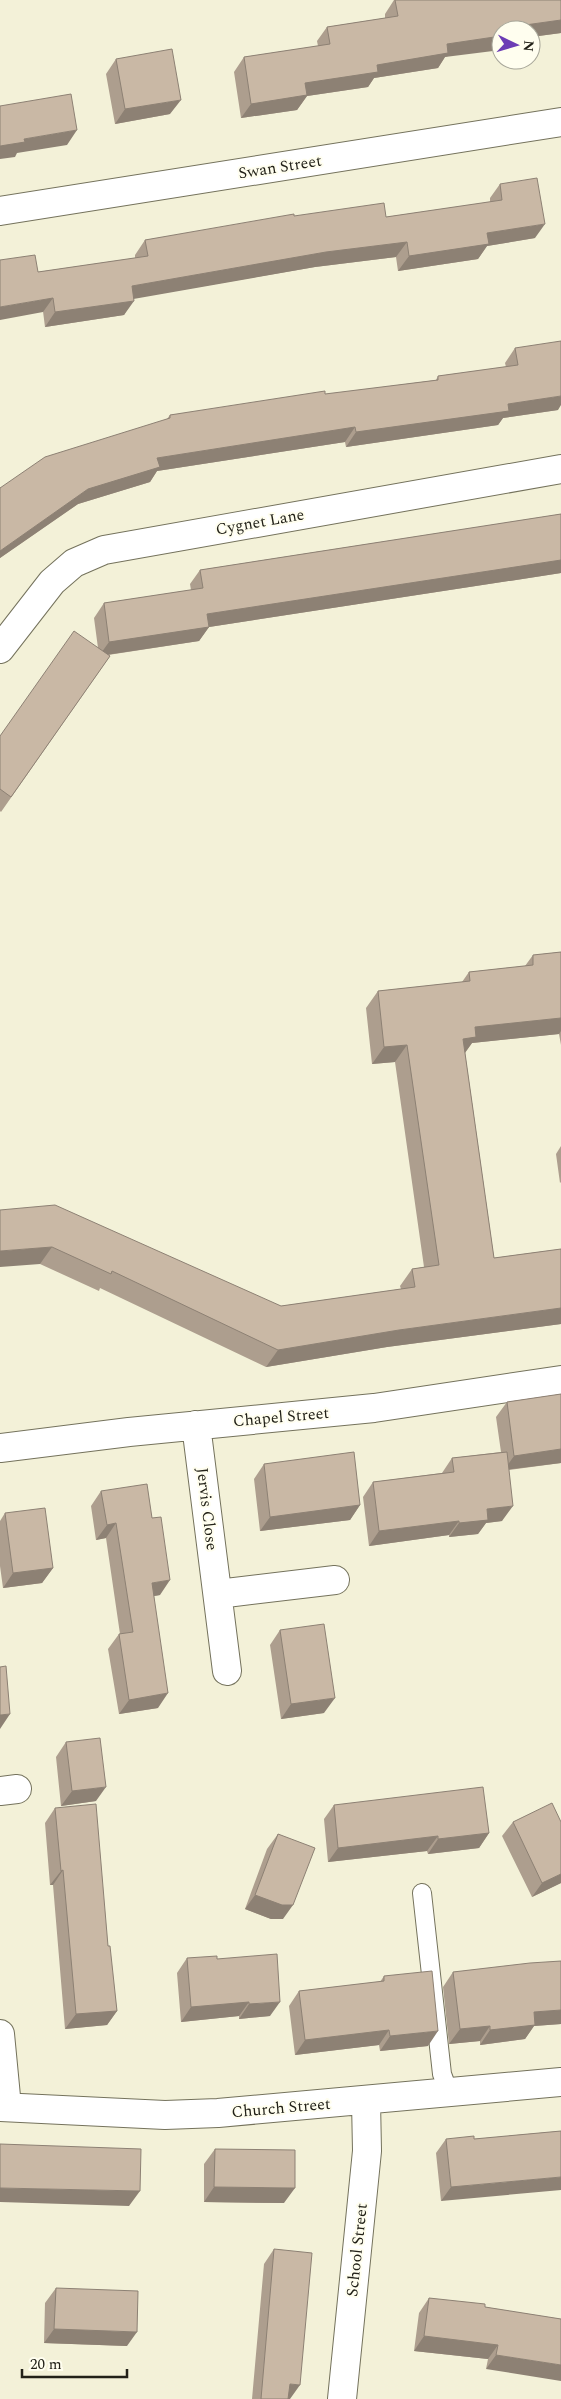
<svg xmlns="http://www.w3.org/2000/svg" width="561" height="2399" viewBox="0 0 561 2399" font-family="Spectral,serif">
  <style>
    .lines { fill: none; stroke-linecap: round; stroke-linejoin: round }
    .service-casing { stroke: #74725c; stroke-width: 20 }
    .minor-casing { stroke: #74725c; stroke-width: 30 }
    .service { stroke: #fff; stroke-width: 18 }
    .minor { stroke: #fff; stroke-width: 28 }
    .wall { fill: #ad9e8e }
    .shaded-wall { fill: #8d8174 }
    .building { fill: #c9b8a5; stroke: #8d8174 }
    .labels { text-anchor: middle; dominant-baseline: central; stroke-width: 4; stroke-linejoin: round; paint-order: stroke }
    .street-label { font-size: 16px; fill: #222118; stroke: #fffeef }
  </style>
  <rect width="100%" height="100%" fill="#f3f1d8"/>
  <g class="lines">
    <defs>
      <path id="service" d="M 422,1893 L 442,2074 L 449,2093"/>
      <path id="minor" d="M 0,211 L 561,122
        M 0,649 L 52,582 L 74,563 L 104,550 L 561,469
        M 196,1425 L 227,1671
        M 0,1448 L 129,1432 L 374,1408 L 561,1380
        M 218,1594 L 335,1580
        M 0,1791 L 17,1789
        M 0,2034 L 7,2107
        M 0,2107 L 165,2115 L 218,2113 L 561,2082
        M 342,2399 L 367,2151 L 366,2101"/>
    </defs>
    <use href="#service" class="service-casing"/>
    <use href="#minor" class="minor-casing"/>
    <use href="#service" class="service"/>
    <use href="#minor" class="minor"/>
  </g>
  <path class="wall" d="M 394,0 L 561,0 L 561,33 L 531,37 L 531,30 L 445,57 L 438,68 L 374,78 L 368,87 L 307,96 L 297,110 L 241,118 L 234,72 L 244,57 L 318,46 L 317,41 L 327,27 L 385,18 L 385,14 Z
    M 116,59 L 170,114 L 115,124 L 106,74 Z
    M 500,184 L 535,238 L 487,246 L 478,259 L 398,271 L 396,257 L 315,267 L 134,298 L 124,315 L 45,327 L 38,272 L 135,258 L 135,255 L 145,240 L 294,216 L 386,217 L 490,202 L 490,198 Z
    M 515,348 L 558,410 L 503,418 L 498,425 L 346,447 L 345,442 L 157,471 L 150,482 L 78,504 L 0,558 L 0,488 L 167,419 L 170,415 L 436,380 L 438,376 L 506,367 L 505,363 Z
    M 561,514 L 561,573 L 209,627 L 199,641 L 108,655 L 110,656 L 1,812 L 0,811 L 0,736 L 98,648 L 94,618 L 104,603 L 191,590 L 190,584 L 200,570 Z
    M 561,952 L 561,1045 L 559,1034 L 472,1043 L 465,1053 L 494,1258 L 561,1249 L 561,1324 L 387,1347 L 266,1367 L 100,1288 L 99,1291 L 40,1264 L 0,1210 L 281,1306 L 401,1289 L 400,1286 L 412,1269 L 424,1267 L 395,1062 L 372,1064 L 366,1008 L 378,991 L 462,982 L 469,972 L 525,966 L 533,955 Z
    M 561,1146 L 561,1182 L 560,1183 L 556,1154 Z
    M 561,1394 L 561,1463 L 509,1470 L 502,1521 L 486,1523 L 478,1534 L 449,1537 L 449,1535 L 369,1546 L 363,1497 L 373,1482 L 442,1473 L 452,1458 L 501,1452 L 496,1417 L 507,1402 Z
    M 264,1464 L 360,1505 L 350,1520 L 260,1531 L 254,1479 Z
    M 101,1491 L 160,1595 L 154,1596 L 158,1708 L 119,1714 L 108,1649 L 119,1634 L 120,1634 L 106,1538 L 96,1540 L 91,1506 Z
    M 5,1513 L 53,1568 L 42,1583 L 3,1588 L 0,1566 L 0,1521 Z
    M 280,1630 L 324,1713 L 281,1719 L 270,1645 Z
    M 66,1742 L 96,1801 L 61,1806 L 56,1757 Z
    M 334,1805 L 489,1833 L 479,1848 L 428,1854 L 427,1851 L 328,1862 L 324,1819 Z
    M 55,1808 L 108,1946 L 117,2011 L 107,2025 L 65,2029 L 53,1885 L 50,1885 L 45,1823 Z
    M 513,1822 L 561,1822 L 561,1883 L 532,1897 L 502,1836 Z
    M 278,1834 L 283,1919 L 271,1919 L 245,1909 L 267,1849 Z
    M 187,1958 L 217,1959 L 270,2016 L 239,2019 L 239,2016 L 181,2022 L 177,1973 Z
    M 561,1961 L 561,2024 L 534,2026 L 525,2039 L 480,2045 L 480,2041 L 449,2044 L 443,1987 L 453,1972 Z
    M 384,1976 L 428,2046 L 380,2051 L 379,2045 L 295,2055 L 289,2006 L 299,1991 L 380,1982 Z
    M 561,2131 L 441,2201 L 436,2153 L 446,2139 L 474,2139 Z
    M 215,2149 L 284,2203 L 204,2202 L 204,2164 Z
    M 274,2249 L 290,2399 L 252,2399 L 264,2264 Z
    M 56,2288 L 127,2346 L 44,2343 L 45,2303 Z
    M 429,2298 L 485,2307 L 561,2319 L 486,2369 L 488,2359 L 414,2351 L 419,2313 Z"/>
  <path class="shaded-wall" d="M 561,20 L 561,33 L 531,37 L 531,30 L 515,30 L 518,26 Z
    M 501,36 L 501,50 L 445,57 L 438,68 L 374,78 L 368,87 L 307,96 L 297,110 L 241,118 L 251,104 L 305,83 L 377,65 L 447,44 Z
    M 181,100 L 170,114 L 115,124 L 125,109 Z
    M 77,130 L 67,145 L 17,153 L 15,157 L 0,159 L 0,146 L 24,139 Z
    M 545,224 L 535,238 L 487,246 L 478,259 L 398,271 L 409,256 L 487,233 Z
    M 407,242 L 396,257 L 315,267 L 122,301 L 132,286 L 326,252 Z
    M 53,298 L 43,312 L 0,320 L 0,307 Z
    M 134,301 L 124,315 L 45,327 L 55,312 Z
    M 561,396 L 561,405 L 558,410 L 503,418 L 498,425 L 346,447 L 356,432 L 508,404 Z
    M 355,427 L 345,442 L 157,471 L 150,482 L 78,504 L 0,558 L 0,551 L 88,489 L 157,458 Z
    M 561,560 L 561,573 L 209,627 L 199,641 L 99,656 L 109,642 L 207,614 Z
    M 561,1018 L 561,1031 L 559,1034 L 472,1043 L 464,1054 L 463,1039 L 475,1027 Z
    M 407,1045 L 395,1062 L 372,1064 L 384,1047 Z
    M 52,1247 L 40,1264 L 0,1267 L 0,1251 Z
    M 561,1308 L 561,1324 L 387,1347 L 266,1367 L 278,1350 L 399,1330 Z
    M 561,1449 L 561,1463 L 504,1470 L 514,1456 Z
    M 360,1505 L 350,1520 L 260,1531 L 270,1517 Z
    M 513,1506 L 502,1521 L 486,1523 L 478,1534 L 449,1537 L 459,1523 L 487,1509 Z
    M 459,1521 L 449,1535 L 369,1546 L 379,1531 Z
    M 116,1523 L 106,1538 L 96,1540 L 107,1525 Z
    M 53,1568 L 42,1583 L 3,1588 L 13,1573 Z
    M 170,1580 L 160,1595 L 142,1598 L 152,1583 Z
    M 168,1693 L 158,1708 L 119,1714 L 129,1700 Z
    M 335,1698 L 324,1713 L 281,1719 L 291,1704 Z
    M 10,1714 L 0,1729 L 0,1715 Z
    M 106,1787 L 96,1801 L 61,1806 L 72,1791 Z
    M 489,1833 L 479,1848 L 428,1854 L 438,1839 Z
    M 438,1836 L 427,1851 L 328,1862 L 338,1848 Z
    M 63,1870 L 53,1885 L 50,1885 L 61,1871 Z
    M 561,1874 L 561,1883 L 532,1897 L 542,1883 Z
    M 255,1895 L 293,1905 L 283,1919 L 271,1919 L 245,1909 Z
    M 249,2002 L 239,2016 L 181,2022 L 191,2007 Z
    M 280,2002 L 270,2016 L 239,2019 L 249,2004 Z
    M 561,2010 L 561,2024 L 534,2026 L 525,2039 L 480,2045 L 490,2030 L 534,2012 Z
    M 117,2011 L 107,2025 L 65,2029 L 76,2014 Z
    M 490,2026 L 480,2041 L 449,2044 L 460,2029 Z
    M 389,2030 L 379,2045 L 295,2055 L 305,2040 Z
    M 438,2031 L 428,2046 L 380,2051 L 390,2036 Z
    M 561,2177 L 561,2190 L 441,2201 L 451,2187 Z
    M 214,2187 L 295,2188 L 284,2203 L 204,2202 Z
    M 0,2188 L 140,2191 L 129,2206 L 0,2202 Z
    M 54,2329 L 137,2332 L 127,2346 L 44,2343 Z
    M 424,2336 L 498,2345 L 488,2359 L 414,2351 Z
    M 496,2355 L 561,2365 L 561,2381 L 486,2369 Z
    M 290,2384 L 300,2385 L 290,2399 L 279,2399 Z"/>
  <path class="building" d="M 395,0 L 561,0 L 561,20 L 518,26 L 518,30 L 501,30 L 501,36 L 447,44 L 448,53 L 377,65 L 378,72 L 305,83 L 307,95 L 251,104 L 244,57 L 330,44 L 327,27 L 398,16 Z
    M 172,49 L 181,100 L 125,109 L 116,59 Z
    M 71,94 L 77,130 L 24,139 L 25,142 L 0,146 L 0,106 Z
    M 537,178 L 545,224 L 487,233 L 489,244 L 409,256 L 407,242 L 326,252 L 132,286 L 134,301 L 55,312 L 53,298 L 0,307 L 0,260 L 35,255 L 38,272 L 148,256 L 145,240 L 294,214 L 294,216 L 384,203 L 386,217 L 502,200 L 500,184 Z
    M 561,341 L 561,396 L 508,404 L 509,411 L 356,432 L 355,427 L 157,458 L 160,467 L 88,489 L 0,551 L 0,488 L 45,457 L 170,418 L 170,415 L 325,391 L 325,394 L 438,380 L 438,376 L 518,365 L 515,348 Z
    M 561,514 L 561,560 L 207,614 L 209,627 L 109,642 L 104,603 L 203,588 L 200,570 Z
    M 74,631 L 110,656 L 11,797 L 0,789 L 0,736 Z
    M 561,952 L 561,1018 L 475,1027 L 476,1037 L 463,1039 L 494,1258 L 561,1249 L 561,1308 L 399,1330 L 278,1350 L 112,1271 L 111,1274 L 52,1247 L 0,1251 L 0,1210 L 55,1205 L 281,1306 L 415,1287 L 412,1269 L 439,1265 L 407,1045 L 384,1047 L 378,991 L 470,981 L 469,972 L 533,965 L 533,955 Z
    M 561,1394 L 561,1449 L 514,1456 L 507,1402 Z
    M 354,1452 L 360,1505 L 270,1517 L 264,1464 Z
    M 507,1452 L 513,1506 L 487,1509 L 488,1520 L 459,1523 L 459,1521 L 379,1531 L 373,1482 L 454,1472 L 452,1458 Z
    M 147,1484 L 152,1518 L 161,1517 L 170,1580 L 152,1583 L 168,1693 L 129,1700 L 119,1634 L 133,1632 L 116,1523 L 107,1525 L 101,1491 Z
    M 45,1508 L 53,1568 L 13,1573 L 5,1513 Z
    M 324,1624 L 335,1698 L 291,1704 L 280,1630 Z
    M 6,1666 L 10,1714 L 0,1715 L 0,1667 Z
    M 100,1738 L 106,1787 L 72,1791 L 66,1742 Z
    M 483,1787 L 489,1833 L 438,1839 L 438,1836 L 338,1848 L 334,1805 Z
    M 552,1803 L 561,1822 L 561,1874 L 542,1883 L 513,1822 Z
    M 96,1804 L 108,1946 L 110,1946 L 117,2011 L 76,2014 L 63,1870 L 61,1871 L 55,1808 Z
    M 278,1834 L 315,1848 L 293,1905 L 282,1905 L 255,1895 Z
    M 277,1954 L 280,2002 L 249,2004 L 249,2002 L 191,2007 L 187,1958 L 217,1956 L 217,1959 Z
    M 561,1961 L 561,2010 L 534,2012 L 535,2025 L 490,2030 L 490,2026 L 460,2029 L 453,1972 L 530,1963 Z
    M 432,1971 L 438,2031 L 390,2036 L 389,2030 L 305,2040 L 299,1991 L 384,1981 L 384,1976 Z
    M 561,2131 L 561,2177 L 451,2187 L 446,2139 L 474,2136 L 474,2139 Z
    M 0,2144 L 141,2149 L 140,2191 L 0,2188 Z
    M 215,2149 L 295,2150 L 295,2188 L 214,2187 Z
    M 274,2249 L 312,2253 L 300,2385 L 290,2384 L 288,2399 L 261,2399 Z
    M 56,2288 L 138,2291 L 137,2332 L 54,2329 Z
    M 429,2298 L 485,2304 L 485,2307 L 561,2319 L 561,2365 L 496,2355 L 498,2345 L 424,2336 Z"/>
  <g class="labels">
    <g class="street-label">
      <text transform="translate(280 167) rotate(-9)">Swan Street</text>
      <text transform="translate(260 522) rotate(-10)">Cygnet Lane</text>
      <text transform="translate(281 1417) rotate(-5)">Chapel Street</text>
      <text transform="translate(207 1509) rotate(83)">Jervis Close</text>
      <text transform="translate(281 2108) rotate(-5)">Church Street</text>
      <text transform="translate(357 2250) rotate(-84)">School Street</text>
    </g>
  </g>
  <g transform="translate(516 45) rotate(95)"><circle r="24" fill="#fffeef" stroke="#a7a699"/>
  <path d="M0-4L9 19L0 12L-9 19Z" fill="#6c3db5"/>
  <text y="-8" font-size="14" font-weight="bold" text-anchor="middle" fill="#222118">N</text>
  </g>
  <path d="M22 2369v8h105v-8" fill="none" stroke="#222118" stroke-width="2.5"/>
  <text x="30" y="2369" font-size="15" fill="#222118" stroke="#fffeef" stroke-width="4" paint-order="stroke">20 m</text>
</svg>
